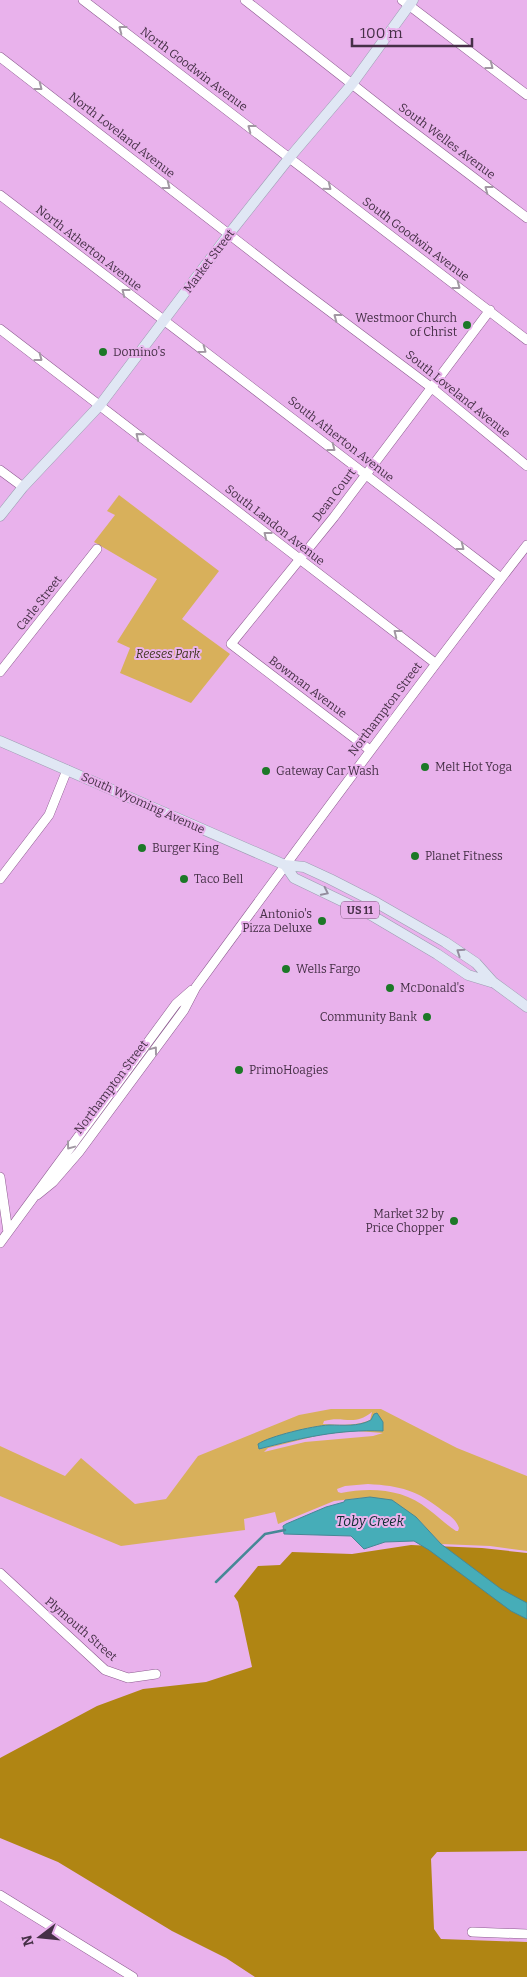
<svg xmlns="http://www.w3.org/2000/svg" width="527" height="1977" viewBox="0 0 527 1977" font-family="Bitter,serif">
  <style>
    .green { fill: #d8b05b; fill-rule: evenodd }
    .forest { fill: #b08513 }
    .water { fill: #46adb8; stroke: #468896 }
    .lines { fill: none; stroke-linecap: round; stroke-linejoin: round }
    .stream { stroke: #468896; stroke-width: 2.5 }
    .minor-casing { stroke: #8d5c90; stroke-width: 10 }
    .major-casing { stroke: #9d9db3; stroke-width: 11 }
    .minor { stroke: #fff; stroke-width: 9 }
    .major { stroke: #e0e7f4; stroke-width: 10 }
    .oneway { stroke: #a298a3 }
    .oneway2 { stroke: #938c9e }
    .poi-dot { fill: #1c7827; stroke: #e9b2ec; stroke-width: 2 }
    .labels { text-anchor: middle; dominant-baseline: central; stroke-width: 4; stroke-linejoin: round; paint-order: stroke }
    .shield { fill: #e9b2ec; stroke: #775778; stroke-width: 1 }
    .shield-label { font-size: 11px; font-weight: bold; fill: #463047 }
    .street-label { font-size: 12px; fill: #463047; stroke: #e9b2ec }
    .poi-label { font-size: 12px; fill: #463047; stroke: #e9b2ec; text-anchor: start }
    .park-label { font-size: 12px; font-style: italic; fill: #3e341e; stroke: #e9b2ec }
    .water-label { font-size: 14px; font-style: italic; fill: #0f2f33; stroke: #e9b2ec }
  </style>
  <rect width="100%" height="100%" fill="#e9b2ec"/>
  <path class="green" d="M 119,495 L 219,571 L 182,619 L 230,654 L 191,703 L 120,673 L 130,648 L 117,642 L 157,579 L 94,542 L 115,515 L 107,511 Z
    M 331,1409 L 381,1409 L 457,1448 L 527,1476 L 527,1551 L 490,1546 L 441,1544 L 416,1517 L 370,1497 L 334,1501 L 278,1524 L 275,1512 L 244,1519 L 245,1530 L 121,1546 L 0,1496 L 0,1446 L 65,1476 L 81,1458 L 135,1504 L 166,1499 L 198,1456 L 299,1415 ZM 372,1412 L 370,1420 C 357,1426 338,1425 323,1424 L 324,1421 C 344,1415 353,1427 372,1412 ZM 371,1420 L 383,1431 L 356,1430 L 325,1433 L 259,1449 L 258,1445 C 270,1436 313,1426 329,1425 C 343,1425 358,1427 371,1420 ZM 357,1431 L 383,1433 L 373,1436 L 305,1442 L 264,1452 L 268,1448 L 324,1434 ZM 368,1484 C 401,1486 417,1490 443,1511 C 450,1516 456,1519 459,1528 L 458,1531 L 456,1531 C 445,1524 438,1516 428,1509 C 404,1489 371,1487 341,1493 L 338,1492 L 337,1489 L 345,1486 Z"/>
  <path class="forest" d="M 411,1545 L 482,1548 L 527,1553 L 527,1851 L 437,1852 L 431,1859 L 434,1929 L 441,1939 L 527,1942 L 527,1977 L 255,1977 L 226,1958 L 172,1931 L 58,1862 L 0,1838 L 0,1758 L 97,1706 L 143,1689 L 206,1682 L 252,1667 L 238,1602 L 234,1596 L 258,1566 L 280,1565 L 292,1552 L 352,1554 Z"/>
  <path class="water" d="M 377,1413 L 383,1422 L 383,1431 C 339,1429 301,1438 259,1449 L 258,1444 C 270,1436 312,1426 329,1425 C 343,1425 358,1427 371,1420 L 374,1414 Z
    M 370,1497 L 392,1500 L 416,1517 L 441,1544 L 501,1589 L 527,1603 L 527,1619 L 511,1611 L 429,1550 L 414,1541 L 385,1542 L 364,1549 L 351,1536 L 284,1534 L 283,1526 L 286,1524 L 326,1507 L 344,1502 L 345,1500 Z"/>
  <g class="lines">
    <path class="stream" d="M 216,1582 L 265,1534 L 285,1530"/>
    <defs>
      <path id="minor" d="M 83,0 L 527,340
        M 245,0 L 399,121 L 527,218
        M 402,0 L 527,95
        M 0,57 L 288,280 L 432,388 L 527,466
        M 0,195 L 501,578
        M 0,329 L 435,663
        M 0,470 L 23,487
        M 0,672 L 97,549
        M 370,750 L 231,644 L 334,517 L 490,310
        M 0,879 L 49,815 L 67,770
        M 0,1177 L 8,1232
        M 37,1195 L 53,1182 L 79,1152 L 184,1010 L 196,987 C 305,838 414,690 527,545
        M 0,1243 L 176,1004 L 192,990
        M 0,1573 L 105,1670 L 128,1678 L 156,1674
        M 0,1895 L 133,1977
        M 472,1932 L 527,1934"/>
      <path id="major" d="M 0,516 L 23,487 L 100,405 L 229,234 L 290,157 L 352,84 L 413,0
        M 0,741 L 285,865 L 304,867 L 330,879 L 377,903 L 445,942 L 476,963 L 493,982 L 527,1007
        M 285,865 L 294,878 L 371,915 L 437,954 L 468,975 L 491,982"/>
    </defs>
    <use href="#minor" class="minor-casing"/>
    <use href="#major" class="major-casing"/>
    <use href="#minor" class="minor"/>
    <use href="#major" class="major"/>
  </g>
  <defs><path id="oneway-chevron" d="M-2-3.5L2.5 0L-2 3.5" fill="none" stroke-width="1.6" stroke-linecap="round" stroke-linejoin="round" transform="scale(1.25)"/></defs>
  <g class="oneway">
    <use href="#oneway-chevron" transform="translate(122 29) rotate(-143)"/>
    <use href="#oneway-chevron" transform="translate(490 66) rotate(38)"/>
    <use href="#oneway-chevron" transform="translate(39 87) rotate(38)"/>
    <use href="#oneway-chevron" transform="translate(251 128) rotate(-143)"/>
    <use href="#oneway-chevron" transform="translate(167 186) rotate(38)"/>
    <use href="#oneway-chevron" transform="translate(328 187) rotate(39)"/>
    <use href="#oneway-chevron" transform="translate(488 189) rotate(-143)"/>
    <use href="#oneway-chevron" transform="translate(457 286) rotate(37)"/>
    <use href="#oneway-chevron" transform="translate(125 292) rotate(-142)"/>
    <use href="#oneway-chevron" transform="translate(337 317) rotate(-143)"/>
    <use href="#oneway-chevron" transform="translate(203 350) rotate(36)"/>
    <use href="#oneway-chevron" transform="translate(39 358) rotate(37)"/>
    <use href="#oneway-chevron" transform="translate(139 436) rotate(-141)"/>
    <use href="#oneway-chevron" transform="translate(332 448) rotate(38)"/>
    <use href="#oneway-chevron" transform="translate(267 535) rotate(-142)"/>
    <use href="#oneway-chevron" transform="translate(461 547) rotate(38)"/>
    <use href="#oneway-chevron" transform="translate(397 633) rotate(-142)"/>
    <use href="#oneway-chevron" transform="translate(154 1050) rotate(-53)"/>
    <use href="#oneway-chevron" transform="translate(70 1146) rotate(127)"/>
  </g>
  <g class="oneway2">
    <use href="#oneway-chevron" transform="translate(325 892) rotate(26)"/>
    <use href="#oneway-chevron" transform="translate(460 952) rotate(-146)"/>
  </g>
  <g class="poi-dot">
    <circle cx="467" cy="325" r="5"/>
    <circle cx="103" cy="352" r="5"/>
    <circle cx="425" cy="767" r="5"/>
    <circle cx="266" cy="771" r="5"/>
    <circle cx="142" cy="848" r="5"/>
    <circle cx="415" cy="856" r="5"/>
    <circle cx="184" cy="879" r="5"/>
    <circle cx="322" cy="921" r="5"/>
    <circle cx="286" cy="969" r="5"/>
    <circle cx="390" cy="988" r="5"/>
    <circle cx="427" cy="1017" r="5"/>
    <circle cx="239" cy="1070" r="5"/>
    <circle cx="454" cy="1221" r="5"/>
  </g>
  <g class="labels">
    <rect class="shield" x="341" y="901.5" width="38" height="17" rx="4"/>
    <g class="shield-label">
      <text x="360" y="910">US 11</text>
    </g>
    <g class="street-label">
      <text transform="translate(194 69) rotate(37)">North Goodwin Avenue</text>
      <text transform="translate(122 135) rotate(38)">North Loveland Avenue</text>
      <text transform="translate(447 141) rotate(37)">South Welles Avenue</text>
      <text transform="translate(416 239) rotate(37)">South Goodwin Avenue</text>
      <text transform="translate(89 248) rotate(38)">North Atherton Avenue</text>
      <text transform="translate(209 261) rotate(-53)">Market Street</text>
      <text transform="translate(458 394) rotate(39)">South Loveland Avenue</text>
      <text transform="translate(341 439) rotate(38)">South Atherton Avenue</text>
      <text transform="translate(334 495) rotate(-53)">Dean Court</text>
      <text transform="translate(275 525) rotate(38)">South Landon Avenue</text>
      <text transform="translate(39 603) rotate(-52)">Carle Street</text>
      <text transform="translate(308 687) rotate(37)">Bowman Avenue</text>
      <text transform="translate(385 709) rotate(-53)">Northampton Street</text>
      <text transform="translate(143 803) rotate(24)">South Wyoming Avenue</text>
      <text transform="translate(111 1087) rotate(-53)">Northampton Street</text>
      <text transform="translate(81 1629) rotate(41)">Plymouth Street</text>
    </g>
    <g class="poi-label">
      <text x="457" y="318" text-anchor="end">Westmoor Church<tspan x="457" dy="14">of Christ</tspan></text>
      <text x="113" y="352">Domino's</text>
      <text x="435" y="767">Melt Hot Yoga</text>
      <text x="276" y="771">Gateway Car Wash</text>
      <text x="152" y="848">Burger King</text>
      <text x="425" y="856">Planet Fitness</text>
      <text x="194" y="879">Taco Bell</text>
      <text x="312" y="914" text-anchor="end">Antonio's<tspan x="312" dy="14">Pizza Deluxe</tspan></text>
      <text x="296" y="969">Wells Fargo</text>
      <text x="400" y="988">McDonald's</text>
      <text x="417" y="1017" text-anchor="end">Community Bank</text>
      <text x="249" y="1070">PrimoHoagies</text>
      <text x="444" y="1214" text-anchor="end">Market 32 by<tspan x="444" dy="14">Price Chopper</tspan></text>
    </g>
    <g class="park-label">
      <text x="168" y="654">Reeses Park</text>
    </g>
    <g class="water-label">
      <text x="370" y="1521">Toby Creek</text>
    </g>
  </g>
  <g transform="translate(40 1937) rotate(254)" stroke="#e9b2ec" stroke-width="4" paint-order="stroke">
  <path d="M0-4L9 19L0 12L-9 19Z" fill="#463047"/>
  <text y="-8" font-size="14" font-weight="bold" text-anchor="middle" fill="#463047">N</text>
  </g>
  <path d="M352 38v8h120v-8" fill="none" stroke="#463047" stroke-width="2.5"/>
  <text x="360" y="38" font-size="15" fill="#463047" stroke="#e9b2ec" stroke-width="4" paint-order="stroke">100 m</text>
</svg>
